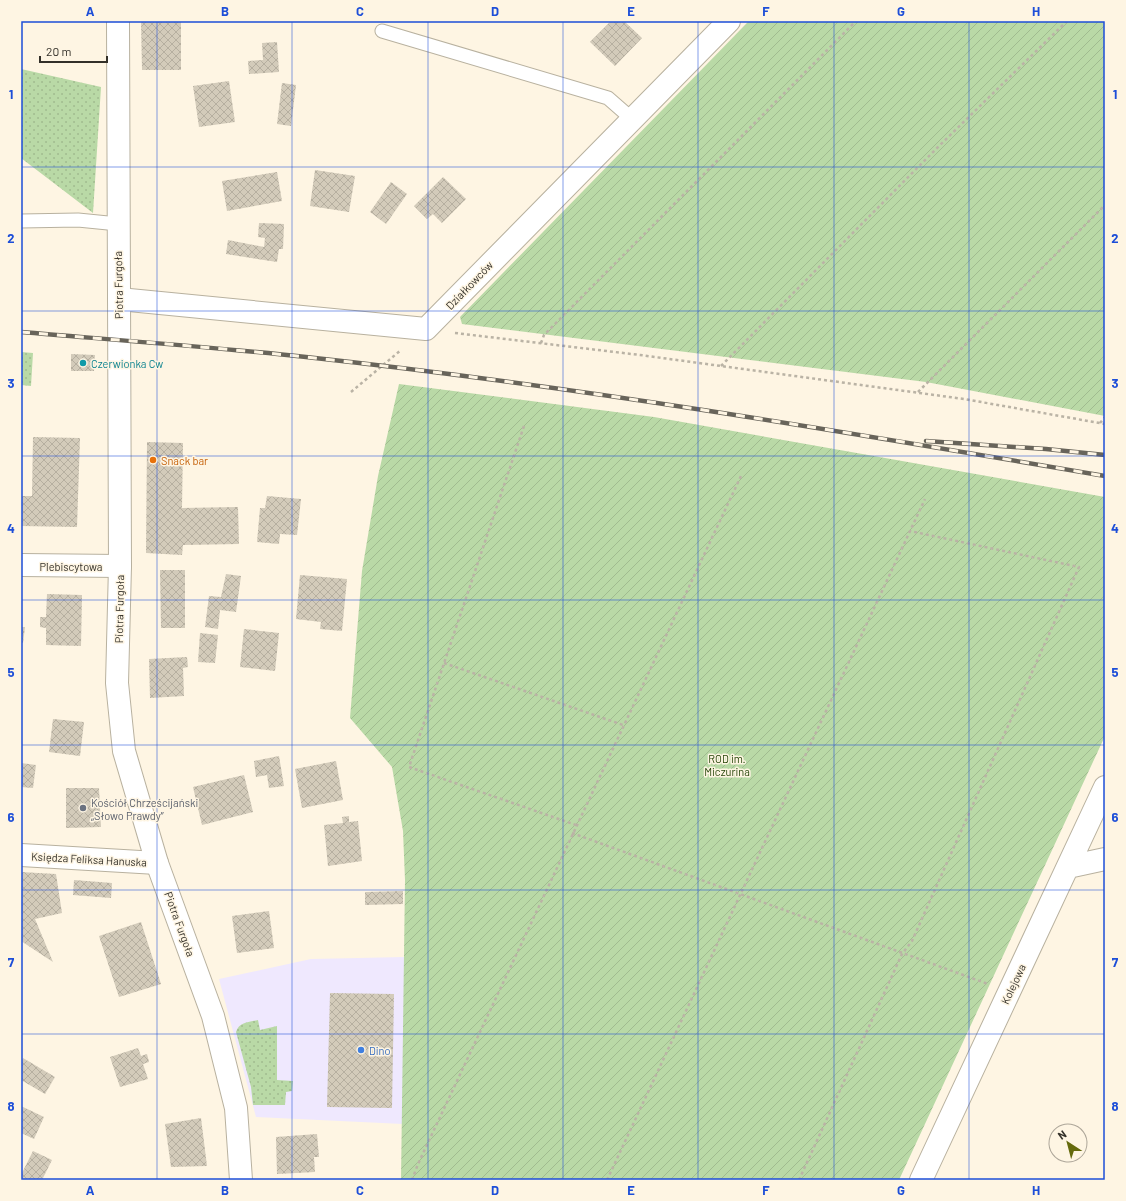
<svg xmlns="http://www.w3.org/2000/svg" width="1126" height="1201" viewBox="0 0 1126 1201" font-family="Barlow,sans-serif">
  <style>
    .commercial { fill: #efe8fe }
    .grass { fill: url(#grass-dots) }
    .garden { fill: url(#garden-furrows) }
    .building { fill: url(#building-cross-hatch) }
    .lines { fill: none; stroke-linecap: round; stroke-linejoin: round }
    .lane-casing { stroke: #b8b19f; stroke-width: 15 }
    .street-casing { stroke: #b8b19f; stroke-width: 24 }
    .secondary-casing { stroke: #b8b19f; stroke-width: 24 }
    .path { stroke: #bab3a5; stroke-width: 2.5; stroke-dasharray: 3 3; stroke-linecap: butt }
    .lane { stroke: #fff; stroke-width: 13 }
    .street { stroke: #fff; stroke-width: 22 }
    .secondary { stroke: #fff; stroke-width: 22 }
    .rail-casing { stroke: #68645a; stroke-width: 4.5 }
    .rail { stroke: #fef5e3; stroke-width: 3; stroke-dasharray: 9; stroke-linecap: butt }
    .grid { fill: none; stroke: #1d4ed8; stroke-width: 1; stroke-opacity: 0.55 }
    .culture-dot { fill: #0f9aa8; stroke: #fef5e3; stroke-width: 1.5 }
    .food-dot { fill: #e8710a; stroke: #fef5e3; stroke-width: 1.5 }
    .worship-dot { fill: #6b7280; stroke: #fef5e3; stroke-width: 1.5 }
    .shop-dot { fill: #3f7fe0; stroke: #fef5e3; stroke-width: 1.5 }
    .labels { text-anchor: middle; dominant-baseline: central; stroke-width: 3; stroke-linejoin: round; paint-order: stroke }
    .street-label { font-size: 11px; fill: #333029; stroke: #fef5e3 }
    .culture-label { font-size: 11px; fill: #0d838f; stroke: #fef5e3; text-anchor: start }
    .food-label { font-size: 11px; fill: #c56008; stroke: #fef5e3; text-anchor: start }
    .park-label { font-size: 11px; fill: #1e3f00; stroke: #fef5e3 }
    .worship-label { font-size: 11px; fill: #5b616d; stroke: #fef5e3; text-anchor: start }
    .shop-label { font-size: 11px; fill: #366cbe; stroke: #fef5e3; text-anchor: start }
    .neatline { fill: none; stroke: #1d4ed8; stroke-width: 1.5 }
    .grid-label { font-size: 13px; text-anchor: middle; font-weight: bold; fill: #1d4ed8 }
  </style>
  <defs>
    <pattern id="grass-dots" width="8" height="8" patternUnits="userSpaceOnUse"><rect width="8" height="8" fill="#b9d9a6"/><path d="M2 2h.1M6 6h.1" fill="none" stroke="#a0bb8f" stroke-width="1.8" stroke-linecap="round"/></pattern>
    <pattern id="garden-furrows" width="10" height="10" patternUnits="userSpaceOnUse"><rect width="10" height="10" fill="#b9d9a6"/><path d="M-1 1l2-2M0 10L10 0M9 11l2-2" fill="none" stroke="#a0bb8f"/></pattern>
    <pattern id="building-cross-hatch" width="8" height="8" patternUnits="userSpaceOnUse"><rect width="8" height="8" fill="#d3cbba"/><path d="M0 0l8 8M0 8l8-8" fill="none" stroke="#b6afa0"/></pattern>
  </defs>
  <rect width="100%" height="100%" fill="#fef5e3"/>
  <path class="commercial" d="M 405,957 L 403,1124 L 256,1117 L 219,979 L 311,959 Z"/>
  <path class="grass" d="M 21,69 L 101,87 L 93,213 L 21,158 Z
    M 21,352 L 33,353 L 31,386 L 21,385 Z
    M 258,1020 L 260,1030 L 277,1026 L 277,1080 L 293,1081 L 292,1091 L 286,1092 L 285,1105 L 253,1105 L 251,1087 L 236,1032 C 239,1022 248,1022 258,1020 Z"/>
  <path class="garden" d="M 749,21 L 1105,21 L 1105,416 L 926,382 L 462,324 L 460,317 Z
    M 399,384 L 654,417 L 1105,497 L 1105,736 L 899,1180 L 401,1180 L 405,880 L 403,831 L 392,767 L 350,718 L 362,571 L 378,476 Z"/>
  <path class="building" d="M 141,21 L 181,21 L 181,70 L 142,70 Z
    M 611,21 L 624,21 L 642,38 L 615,66 L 590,42 Z
    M 277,42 L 279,72 L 249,74 L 248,61 L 263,60 L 262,43 Z
    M 229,81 L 235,122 L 199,127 L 193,86 Z
    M 282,83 L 296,85 L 291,126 L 277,124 Z
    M 315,170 L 355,176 L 349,212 L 310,206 Z
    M 277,172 L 282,201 L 227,211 L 222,181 Z
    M 443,177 L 466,199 L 442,223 L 433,214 L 427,219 L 414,206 Z
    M 391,182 L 407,194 L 386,224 L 370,212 Z
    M 259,223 L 284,224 L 283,249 L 279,249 L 277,262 L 226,254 L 228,240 L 264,247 L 265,238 L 258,237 Z
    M 71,354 L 95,355 L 94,371 L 71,371 Z
    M 33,437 L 80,438 L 77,527 L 21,526 L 22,496 L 32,496 Z
    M 147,442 L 183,443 L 182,508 L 238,507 L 239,544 L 183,545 L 182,555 L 146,553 Z
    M 267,496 L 301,499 L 297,535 L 280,534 L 279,544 L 257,542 L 260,508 L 265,508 Z
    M 160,570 L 185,570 L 185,628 L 161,628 Z
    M 226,574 L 241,576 L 236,612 L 220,610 L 218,629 L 205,627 L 209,596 L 221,597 Z
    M 300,575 L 347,579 L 342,631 L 320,629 L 321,622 L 296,619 Z
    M 47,594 L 82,595 L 81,646 L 46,645 L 46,628 L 40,627 L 40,617 L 46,617 Z
    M 21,627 L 25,627 L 23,643 L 21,643 Z
    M 244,629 L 279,633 L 275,671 L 240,667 Z
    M 200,633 L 218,635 L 215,663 L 198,662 Z
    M 187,657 L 188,667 L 183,668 L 184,696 L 150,698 L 149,659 Z
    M 53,719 L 84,722 L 80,756 L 49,752 Z
    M 279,756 L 284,786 L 269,788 L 267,775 L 256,777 L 254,761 Z
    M 336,761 L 343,800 L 302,808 L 295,769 Z
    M 21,763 L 36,765 L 33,788 L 21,787 Z
    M 244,775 L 253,812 L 202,825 L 193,787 Z
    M 66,788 L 99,788 L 101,827 L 66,828 Z
    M 349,816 L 349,822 L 358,821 L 362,861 L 328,866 L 324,825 L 343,823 L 342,817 Z
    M 21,872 L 56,874 L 62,913 L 35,919 L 53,962 L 21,941 Z
    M 74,880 L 112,883 L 111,898 L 73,895 Z
    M 403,891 L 403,904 L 365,905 L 365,892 Z
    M 269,911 L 274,948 L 237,953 L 232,916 Z
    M 141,922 L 161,984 L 119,997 L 99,936 Z
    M 330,993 L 394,994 L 392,1108 L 327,1107 Z
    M 138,1048 L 141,1056 L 147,1054 L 149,1062 L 143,1064 L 148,1079 L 120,1087 L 110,1057 Z
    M 23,1058 L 55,1077 L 45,1094 L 21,1080 L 21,1062 Z
    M 21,1106 L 44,1117 L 34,1139 L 21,1133 Z
    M 201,1118 L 207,1166 L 171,1167 L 165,1124 Z
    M 317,1134 L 319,1157 L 314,1157 L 315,1172 L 277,1174 L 276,1137 Z
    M 33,1151 L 52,1160 L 42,1180 L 22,1180 L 21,1175 Z"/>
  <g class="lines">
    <defs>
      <path id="lane" d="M 382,31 L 608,98 L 632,119
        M 21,221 L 78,220 L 118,224"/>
      <path id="street" d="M 119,299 L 426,329 L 729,21
        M 21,565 L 120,566
        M 21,855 L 157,863
        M 1068,867 L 1105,859
        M 921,1180 L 1105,787"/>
      <path id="secondary" d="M 118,21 L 120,566 L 117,683 L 124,751 L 157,863 L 213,1016 L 236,1108 L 241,1180"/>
    </defs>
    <use href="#lane" class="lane-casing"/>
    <use href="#street" class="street-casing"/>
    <use href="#secondary" class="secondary-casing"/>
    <path class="path" d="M 455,333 L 640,355 L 964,399 L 1105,424
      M 541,343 L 544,335 L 856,21
      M 721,366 L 937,148 L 1067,21
      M 351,392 L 401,350
      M 918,392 L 1105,205
      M 1100,423 L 1105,417
      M 524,426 L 409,767 L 576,825
      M 444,663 L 623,725
      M 572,833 L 988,984
      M 412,1180 L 418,1164 L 741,476
      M 607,1180 L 925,499
      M 799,1180 L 902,954 L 912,941 L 1079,567 L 910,531"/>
    <use href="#lane" class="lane"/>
    <use href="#street" class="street"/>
    <use href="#secondary" class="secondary"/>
    <defs>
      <path id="rail" d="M 21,332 C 116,340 211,347 306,357 C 573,386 840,431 1105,476
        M 926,441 L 1046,449 L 1105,455"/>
    </defs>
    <use href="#rail" class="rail-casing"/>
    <use href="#rail" class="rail"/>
  </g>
  <path class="grid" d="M 157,21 L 157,1180M 292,21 L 292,1180M 428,21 L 428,1180M 563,21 L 563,1180M 698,21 L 698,1180M 834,21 L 834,1180M 969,21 L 969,1180M 21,167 L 1105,167M 21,311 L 1105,311M 21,456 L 1105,456M 21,600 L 1105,600M 21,745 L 1105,745M 21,890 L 1105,890M 21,1034 L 1105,1034"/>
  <circle class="culture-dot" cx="83" cy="363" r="4"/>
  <circle class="food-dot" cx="153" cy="460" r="4"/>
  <circle class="worship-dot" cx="83" cy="808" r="4"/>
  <circle class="shop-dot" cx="361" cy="1050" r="4"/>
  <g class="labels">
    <g class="street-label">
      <text transform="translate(118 285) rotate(-91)">Piotra Furgoła</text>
      <text transform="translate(469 285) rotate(-46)">Działkowców</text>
      <text x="71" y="566">Plebiscytowa</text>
      <text transform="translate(119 609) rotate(-89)">Piotra Furgoła</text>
      <text transform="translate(89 859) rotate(3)">Księdza Feliksa Hanuska</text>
      <text transform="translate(180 924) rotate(70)">Piotra Furgoła</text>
      <text transform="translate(1013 984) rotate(-65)">Kolejowa</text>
    </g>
    <g class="culture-label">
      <text x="91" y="363">Czerwionka Cw</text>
    </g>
    <g class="food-label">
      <text x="161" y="460">Snack bar</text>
    </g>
    <g class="park-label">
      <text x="727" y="758">ROD im.<tspan x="727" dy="13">Miczurina</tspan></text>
    </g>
    <g class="worship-label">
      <text x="91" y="802">Kościół Chrześcijański<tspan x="91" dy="13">„Słowo Prawdy”</tspan></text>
    </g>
    <g class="shop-label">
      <text x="369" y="1050">Dino</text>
    </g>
  </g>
  <rect width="1126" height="1201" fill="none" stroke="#fef5e3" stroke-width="44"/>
  <g transform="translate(1068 1143) rotate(324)"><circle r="19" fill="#fef5e3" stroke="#ada699"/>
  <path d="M0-3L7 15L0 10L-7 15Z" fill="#656a0c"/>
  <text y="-6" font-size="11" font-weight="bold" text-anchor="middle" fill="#333029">N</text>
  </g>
  <path d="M40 56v6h67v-6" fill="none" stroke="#333029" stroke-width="2"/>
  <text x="46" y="56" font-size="12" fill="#333029" stroke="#fef5e3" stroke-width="3" paint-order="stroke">20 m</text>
  <rect x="22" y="22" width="1082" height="1157" class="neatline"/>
  <g class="grid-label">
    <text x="90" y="16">A</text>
    <text x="225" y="16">B</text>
    <text x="360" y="16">C</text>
    <text x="495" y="16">D</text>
    <text x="631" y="16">E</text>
    <text x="766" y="16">F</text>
    <text x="901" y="16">G</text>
    <text x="1036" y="16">H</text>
    <text x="11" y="99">1</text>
    <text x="1115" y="99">1</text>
    <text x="11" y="243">2</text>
    <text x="1115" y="243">2</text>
    <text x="11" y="388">3</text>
    <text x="1115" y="388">3</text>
    <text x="11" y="533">4</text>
    <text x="1115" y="533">4</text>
    <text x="11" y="677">5</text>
    <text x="1115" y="677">5</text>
    <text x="11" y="822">6</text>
    <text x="1115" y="822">6</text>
    <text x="11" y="967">7</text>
    <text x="1115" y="967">7</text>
    <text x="11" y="1111">8</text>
    <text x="1115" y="1111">8</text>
    <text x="90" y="1195">A</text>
    <text x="225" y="1195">B</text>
    <text x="360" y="1195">C</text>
    <text x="495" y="1195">D</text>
    <text x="631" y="1195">E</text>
    <text x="766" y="1195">F</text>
    <text x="901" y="1195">G</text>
    <text x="1036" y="1195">H</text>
  </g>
</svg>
